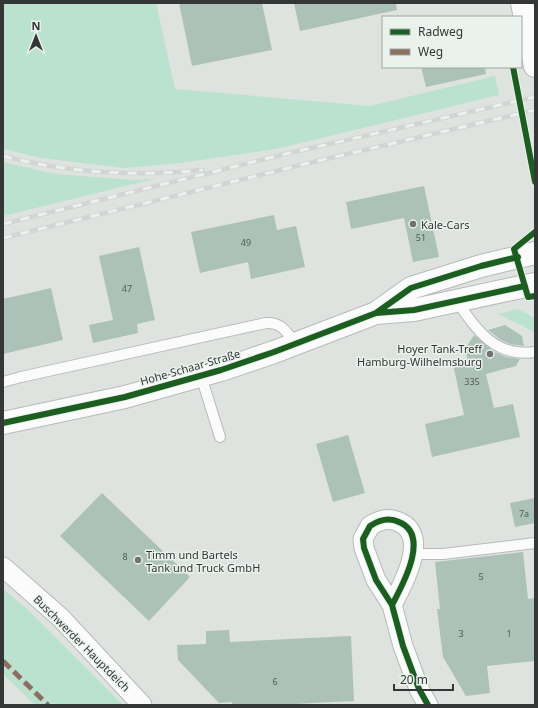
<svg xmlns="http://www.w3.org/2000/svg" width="538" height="708" viewBox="0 0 538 708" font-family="'Noto Sans',sans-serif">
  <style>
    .green { fill: #bae2ce }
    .building { fill: #acc2b8 }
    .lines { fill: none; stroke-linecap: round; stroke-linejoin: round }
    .service-casing { stroke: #b8bbb9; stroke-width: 12 }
    .minor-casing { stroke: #b8bbb9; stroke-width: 21 }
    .secondary-casing { stroke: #b8bbb9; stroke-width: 24 }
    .service { stroke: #fafbfa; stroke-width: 10 }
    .minor { stroke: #fafbfa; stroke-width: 19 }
    .secondary { stroke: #fafbfa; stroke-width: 22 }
    .rail-casing { stroke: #d3d4d3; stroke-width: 4.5 }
    .rail { stroke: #e9f2ed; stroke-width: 3; stroke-dasharray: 9; stroke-linecap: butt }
    .quiet { stroke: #8d6e63; stroke-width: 5; stroke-dasharray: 10 5; stroke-linecap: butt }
    .cycleway-casing { stroke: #e9f2ed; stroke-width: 8 }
    .cycleway { stroke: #1b5e20; stroke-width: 6 }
    .poi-dot { fill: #707371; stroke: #e9f2ed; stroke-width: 1.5 }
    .labels { text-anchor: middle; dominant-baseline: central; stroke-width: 3; stroke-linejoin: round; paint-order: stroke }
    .number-label { font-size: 9px; fill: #525a56 }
    .poi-label { font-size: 11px; fill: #343735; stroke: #e9f2ed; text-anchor: start }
    .street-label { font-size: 11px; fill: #343735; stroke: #e9f2ed }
  </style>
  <rect width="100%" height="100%" fill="#dee3e0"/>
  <path class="green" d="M 3,3 L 156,3 L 175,89 L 370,106 L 495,76 L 499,95 L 276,149 L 180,163 L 124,168 L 41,158 L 3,149 Z
    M 3,162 L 55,174 L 134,180 L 154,179 L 3,216 Z
    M 518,309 L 535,318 L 535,332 L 498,314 Z
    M 3,589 L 26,608 L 123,705 L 35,705 L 3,674 Z"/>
  <path class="building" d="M 179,3 L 262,3 L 272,50 L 192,66 Z
    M 294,3 L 396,3 L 397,10 L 300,31 Z
    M 421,67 L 485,67 L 486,74 L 426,87 Z
    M 424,186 L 439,257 L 413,262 L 404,218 L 351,229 L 346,202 Z
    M 274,215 L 277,230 L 296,226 L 305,267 L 251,279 L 248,262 L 200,273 L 191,232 Z
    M 139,247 L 155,320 L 137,324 L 138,333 L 93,343 L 89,325 L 113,320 L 99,256 Z
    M 51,288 L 63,340 L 3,354 L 3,299 Z
    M 505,325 L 522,336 L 524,346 L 510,344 L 501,340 L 488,330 Z
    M 474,335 L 495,352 L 506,357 L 520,359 L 516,366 L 486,374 L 494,408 L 513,404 L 520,437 L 432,457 L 425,424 L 464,415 L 453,364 L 468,361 L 465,349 Z
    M 348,435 L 365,493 L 333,502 L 316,444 Z
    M 102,493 L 190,577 L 149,621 L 60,536 Z
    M 535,498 L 535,523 L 515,527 L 510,503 Z
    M 523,552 L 528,599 L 535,598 L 535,661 L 487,666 L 490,693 L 466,696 L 443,657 L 437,609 L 440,609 L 435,562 Z
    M 229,630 L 230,642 L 351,636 L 354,701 L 274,705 L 232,705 L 232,702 L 219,703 L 178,660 L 177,645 L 206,644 L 206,631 Z"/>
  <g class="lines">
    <defs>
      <path id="service" d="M 456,300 C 476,329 495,358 535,352
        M 201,376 L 220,437
        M 3,382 L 21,377 L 266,323 C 282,322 286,332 296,344
        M 413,554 L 443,554 L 535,543"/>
      <path id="minor" d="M 3,567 L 61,618 L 142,705
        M 392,605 C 402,586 431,535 399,522 C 389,517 379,520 370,526 L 363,539 L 364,548 L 376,580 L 392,605 L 403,646 L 419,689 L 428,705"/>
      <path id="secondary" d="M 522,3 L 535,66
        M 376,313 L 414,310 L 535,284
        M 3,423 L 125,397 L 221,370 L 274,352 L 376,313 L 411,288 L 481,266 L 535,253"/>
    </defs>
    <use href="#service" class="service-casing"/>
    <use href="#minor" class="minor-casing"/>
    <use href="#secondary" class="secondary-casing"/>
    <use href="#service" class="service"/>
    <use href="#minor" class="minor"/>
    <use href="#secondary" class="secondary"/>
    <defs>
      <path id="rail" d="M 3,156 C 69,173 136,177 203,170
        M 3,224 L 281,155 L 535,97
        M 3,238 L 309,163 L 535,110"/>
    </defs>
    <use href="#rail" class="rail-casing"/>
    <use href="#rail" class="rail"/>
    <path class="quiet" d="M 3,661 L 48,705"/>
    <defs>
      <path id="cycleway" d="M 513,67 L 535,182
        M 535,232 L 514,249 L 528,297 L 535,296
        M 376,313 L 414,310 L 525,286
        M 3,423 L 125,397 L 221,370 L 274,352 L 376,313 L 411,288 L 481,266 L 518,257
        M 392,605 C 402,586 431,535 399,522 C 389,517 379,520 370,526 L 363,539 L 364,548 L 376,580 L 392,605 L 403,646 L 419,689 L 428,705"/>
    </defs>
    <use href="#cycleway" class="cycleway-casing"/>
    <use href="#cycleway" class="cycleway"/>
  </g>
  <g class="poi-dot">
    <circle cx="413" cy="224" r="4"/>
    <circle cx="490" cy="354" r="4"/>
    <circle cx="138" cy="560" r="4"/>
  </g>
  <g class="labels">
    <g class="number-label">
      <text x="421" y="237">51</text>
      <text x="246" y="242">49</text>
      <text x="127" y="288">47</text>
      <text x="472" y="381">335</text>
      <text x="524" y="513">7a</text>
      <text x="125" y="556">8</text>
      <text x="481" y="576">5</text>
      <text x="461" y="633">3</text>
      <text x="509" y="633">1</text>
      <text x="275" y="681">6</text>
    </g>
    <g class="poi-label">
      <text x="421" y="224">Kale-Cars</text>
      <text x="482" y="348" text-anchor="end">Hoyer Tank-Treff<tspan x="482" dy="13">Hamburg-Wilhelmsburg</tspan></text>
      <text x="146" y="554">Timm und Bartels<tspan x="146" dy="13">Tank und Truck GmbH</tspan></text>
    </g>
    <g class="street-label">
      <text transform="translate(190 367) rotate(-16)">Hohe-Schaar-Straße</text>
      <text transform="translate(82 643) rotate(45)">Buschwerder Hauptdeich</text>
    </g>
  </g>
  <rect width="538" height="708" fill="none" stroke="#343735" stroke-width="8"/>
  <rect x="382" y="16" width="140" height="52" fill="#e9f2ed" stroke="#a1a7a3"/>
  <rect x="390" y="29" width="20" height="6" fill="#1b5e20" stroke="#a1a7a3"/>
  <text x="418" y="36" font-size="12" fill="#343735">Radweg</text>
  <rect x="390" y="49" width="20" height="6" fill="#8d6e63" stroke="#a1a7a3"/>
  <text x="418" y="56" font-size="12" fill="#343735">Weg</text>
  <g transform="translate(36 36)" stroke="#e9f2ed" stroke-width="3" paint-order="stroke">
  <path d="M0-3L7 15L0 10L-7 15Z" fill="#343735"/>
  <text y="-6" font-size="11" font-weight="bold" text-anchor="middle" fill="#343735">N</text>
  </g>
  <path d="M394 684v6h59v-6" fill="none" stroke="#343735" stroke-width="2"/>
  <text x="400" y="684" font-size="12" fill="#343735" stroke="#e9f2ed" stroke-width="3" paint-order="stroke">20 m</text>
</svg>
